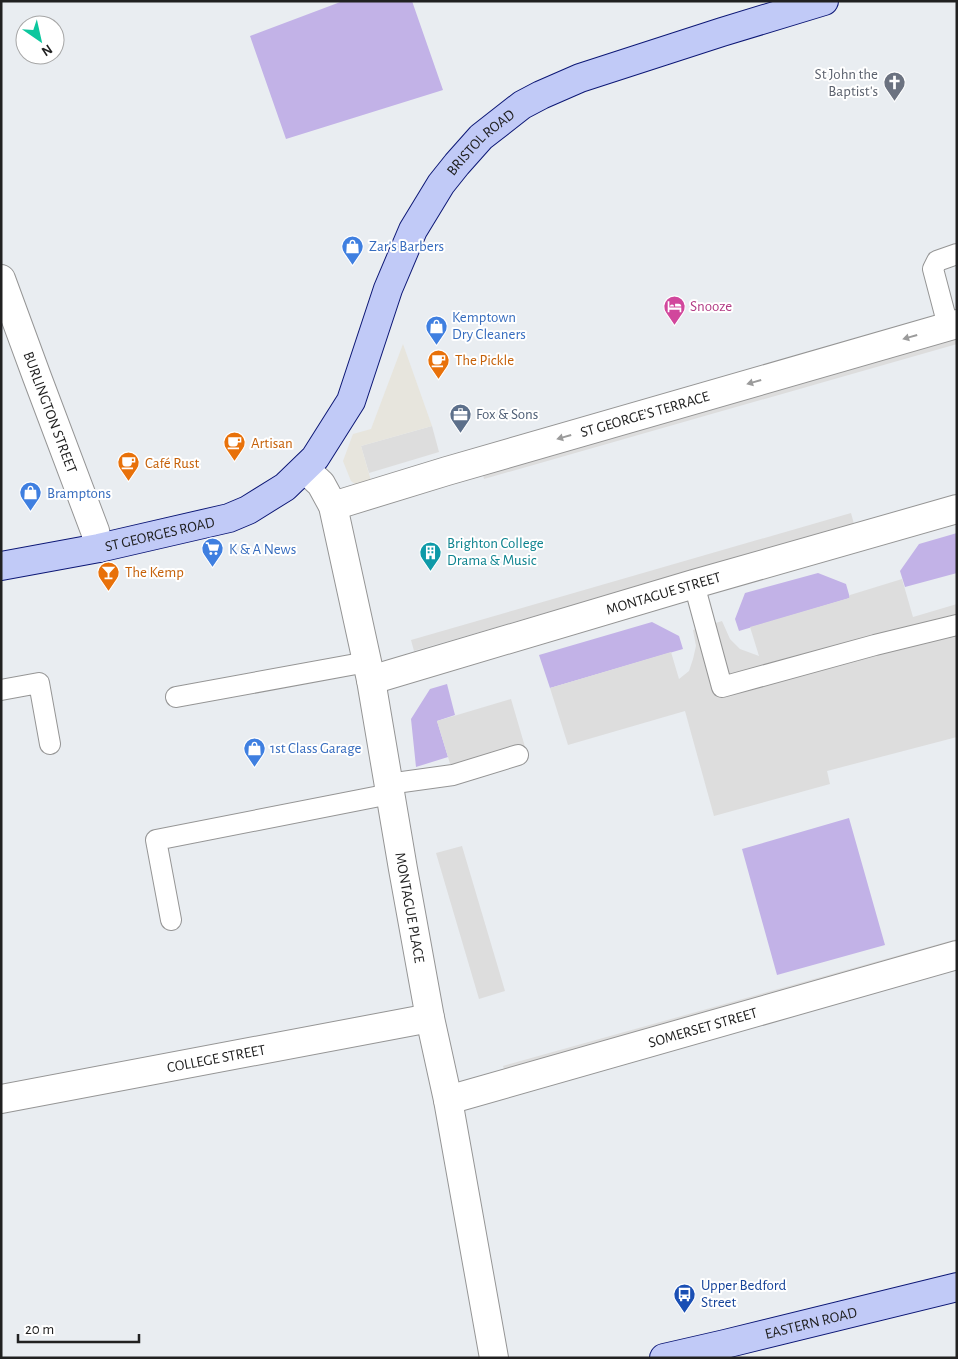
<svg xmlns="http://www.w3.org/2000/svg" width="958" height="1359" viewBox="0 0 958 1359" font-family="'Alegreya Sans',sans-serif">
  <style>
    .grass { fill: #c2b2e7 }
    .parking { fill: #ddd }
    .plaza { fill: #e7e5dd }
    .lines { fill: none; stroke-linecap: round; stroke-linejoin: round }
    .lane-casing { stroke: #959595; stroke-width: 22 }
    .street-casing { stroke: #959595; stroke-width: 30 }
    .secondary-casing { stroke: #0c1775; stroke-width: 30 }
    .lane { stroke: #fff; stroke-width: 20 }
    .street { stroke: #fff; stroke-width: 28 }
    .secondary { stroke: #c1caf7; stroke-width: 28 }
    .oneway { fill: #9b9b9b }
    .labels { text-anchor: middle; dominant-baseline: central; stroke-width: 4; stroke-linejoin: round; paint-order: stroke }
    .worship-label { font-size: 15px; fill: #5b616d; stroke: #fff; text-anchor: end }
    .street-label { font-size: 15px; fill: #212121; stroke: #fff }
    .shop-label { font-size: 15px; fill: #366cbe; stroke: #fff; text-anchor: start }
    .hotel-label { font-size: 15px; fill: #b23c85; stroke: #fff; text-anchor: start }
    .food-label { font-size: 15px; fill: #c56008; stroke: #fff; text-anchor: start }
    .service-label { font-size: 15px; fill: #4e5e75; stroke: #fff; text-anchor: start }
    .culture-label { font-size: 15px; fill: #0d838f; stroke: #fff; text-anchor: start }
    .transit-label { font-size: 15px; fill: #164399; stroke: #fff; text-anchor: start }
  </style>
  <rect width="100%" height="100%" fill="#e9edf1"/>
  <path class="grass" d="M 343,1 L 412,1 L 443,90 L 286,139 L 250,36 Z
    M 957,533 L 957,573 L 905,587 L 900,571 L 919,544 Z
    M 818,573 L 846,584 L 850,598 L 739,631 L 735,619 L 745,593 Z
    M 652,622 L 679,636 L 683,649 L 550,688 L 539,655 Z
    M 447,684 L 455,715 L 437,721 L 448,757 L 416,767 L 411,719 L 430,689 Z
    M 849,818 L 885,945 L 777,975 L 742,849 Z"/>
  <path class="parking" d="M 957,331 L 957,344 L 484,479 L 481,468 Z
    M 432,426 L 439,452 L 369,473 L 361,446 Z
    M 851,513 L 854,524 L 414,651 L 411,640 Z
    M 902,579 L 913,617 L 957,604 L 957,737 L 827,771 L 830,784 L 714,816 L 685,711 L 568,745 L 550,688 L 671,652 L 679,679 L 689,671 L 693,659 L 696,646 L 693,630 L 722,621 L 730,639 L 740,649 L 759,656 L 750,627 L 849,598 L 850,595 Z
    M 511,699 L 528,757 L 455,780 L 437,721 Z
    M 462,846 L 505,991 L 479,999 L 436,853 Z
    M 957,939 L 957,950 L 506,1076 L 503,1066 Z"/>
  <path class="plaza" d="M 403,344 L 432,426 L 361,446 L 372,484 L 359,487 L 351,481 L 343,461 L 353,434 L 371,429 Z"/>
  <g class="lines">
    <defs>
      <path id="lane" d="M 948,326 L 933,269 L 937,261 L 957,254
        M 694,584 L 722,687 L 875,645 L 957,625
        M 1,690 L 39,683 L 50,744
        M 176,697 L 367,662
        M 388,784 L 453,775 L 518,755
        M 171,920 L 156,840 L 390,794"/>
      <g id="street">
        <path id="s1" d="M 1,279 L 37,377 L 95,531 L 99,548"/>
        <path id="s2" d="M 305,469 L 321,484 L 333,506 L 371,680 L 403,869 L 430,1018 L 448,1100 L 494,1358"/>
        <path id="s3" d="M 333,506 L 447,471 L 957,324"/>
        <path id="s4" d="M 371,680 L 694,584 L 957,509"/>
        <path id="s5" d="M 1,1099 L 430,1018"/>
        <path id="s6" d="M 448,1100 L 957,955"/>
      </g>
      <g id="secondary">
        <path id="s7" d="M 1,566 L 99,548 L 229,518 L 248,510 L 285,487 L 315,458 L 351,401 L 388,289 L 413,230 L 441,184 L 457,164 L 481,137 L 522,105 L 541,95 L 580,78 L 722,32 L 824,1"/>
        <path id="s8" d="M 664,1358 L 725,1344 L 957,1287"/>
      </g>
    </defs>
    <use href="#lane" class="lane-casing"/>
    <use href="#street" class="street-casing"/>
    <use href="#secondary" class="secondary-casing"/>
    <use href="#lane" class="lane"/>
    <use href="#street" class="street"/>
    <use href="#secondary" class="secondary"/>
  </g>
  <defs><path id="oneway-solid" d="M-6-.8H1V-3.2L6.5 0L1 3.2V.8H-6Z" transform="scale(1.25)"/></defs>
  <g class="oneway">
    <use href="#oneway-solid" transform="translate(910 337) rotate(164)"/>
    <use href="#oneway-solid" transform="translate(754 382) rotate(164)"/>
    <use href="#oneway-solid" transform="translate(564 437) rotate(164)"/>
  </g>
  <defs>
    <symbol id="church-pin" viewBox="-11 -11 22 30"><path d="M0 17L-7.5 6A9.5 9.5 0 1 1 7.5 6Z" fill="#6b7280" stroke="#fff"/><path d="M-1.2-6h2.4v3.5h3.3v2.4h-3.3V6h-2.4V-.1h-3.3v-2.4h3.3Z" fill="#fff"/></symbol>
    <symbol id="shop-pin" viewBox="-11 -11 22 30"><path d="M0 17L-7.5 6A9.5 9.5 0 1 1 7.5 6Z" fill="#3f7fe0" stroke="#fff"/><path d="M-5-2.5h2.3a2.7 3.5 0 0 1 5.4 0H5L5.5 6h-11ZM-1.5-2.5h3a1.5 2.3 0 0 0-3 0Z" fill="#fff"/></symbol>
    <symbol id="hotel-pin" viewBox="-11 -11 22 30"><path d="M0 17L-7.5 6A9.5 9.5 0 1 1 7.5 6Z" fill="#d1479c" stroke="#fff"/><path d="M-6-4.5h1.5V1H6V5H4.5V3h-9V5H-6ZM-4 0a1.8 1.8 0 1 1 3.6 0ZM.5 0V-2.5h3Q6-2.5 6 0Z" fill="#fff"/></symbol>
    <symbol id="cafe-pin" viewBox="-11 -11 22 30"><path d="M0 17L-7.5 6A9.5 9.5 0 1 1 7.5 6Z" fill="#e8710a" stroke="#fff"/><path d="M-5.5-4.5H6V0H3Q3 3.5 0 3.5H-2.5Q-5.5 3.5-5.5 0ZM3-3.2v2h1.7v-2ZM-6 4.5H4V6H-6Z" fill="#fff"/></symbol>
    <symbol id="office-pin" viewBox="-11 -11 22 30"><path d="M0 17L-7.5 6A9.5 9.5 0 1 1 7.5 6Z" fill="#5c6f8a" stroke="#fff"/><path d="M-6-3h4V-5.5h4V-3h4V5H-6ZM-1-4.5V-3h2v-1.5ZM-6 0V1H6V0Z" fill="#fff"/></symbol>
    <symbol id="supermarket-pin" viewBox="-11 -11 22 30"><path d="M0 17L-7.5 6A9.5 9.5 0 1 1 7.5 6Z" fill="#3f7fe0" stroke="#fff"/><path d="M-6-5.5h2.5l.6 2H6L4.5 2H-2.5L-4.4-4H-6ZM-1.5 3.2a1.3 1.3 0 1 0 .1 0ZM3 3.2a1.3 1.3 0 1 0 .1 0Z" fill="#fff"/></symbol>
    <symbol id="building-pin" viewBox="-11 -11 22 30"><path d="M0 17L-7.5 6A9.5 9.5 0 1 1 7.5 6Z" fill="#0f9aa8" stroke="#fff"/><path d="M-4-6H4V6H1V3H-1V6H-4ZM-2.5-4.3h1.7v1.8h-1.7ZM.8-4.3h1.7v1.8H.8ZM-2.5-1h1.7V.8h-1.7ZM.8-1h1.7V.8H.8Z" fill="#fff"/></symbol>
    <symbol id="bar-pin" viewBox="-11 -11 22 30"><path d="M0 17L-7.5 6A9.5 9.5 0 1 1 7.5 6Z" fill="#e8710a" stroke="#fff"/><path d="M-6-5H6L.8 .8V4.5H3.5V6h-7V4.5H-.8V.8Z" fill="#fff"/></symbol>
    <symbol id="bus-pin" viewBox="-11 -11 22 30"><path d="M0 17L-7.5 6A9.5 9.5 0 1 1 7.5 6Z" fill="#1a4fb4" stroke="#fff"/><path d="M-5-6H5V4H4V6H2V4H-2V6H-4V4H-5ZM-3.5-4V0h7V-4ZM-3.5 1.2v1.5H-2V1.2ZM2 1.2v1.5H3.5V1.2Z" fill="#fff"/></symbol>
  </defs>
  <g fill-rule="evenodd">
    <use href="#church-pin" x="882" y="70" width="25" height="34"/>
    <use href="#shop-pin" x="340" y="234" width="25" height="34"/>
    <use href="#hotel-pin" x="662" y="294" width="25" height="34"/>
    <use href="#shop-pin" x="424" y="314" width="25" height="34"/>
    <use href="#cafe-pin" x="426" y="348" width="25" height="34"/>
    <use href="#office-pin" x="448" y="402" width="25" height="34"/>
    <use href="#cafe-pin" x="222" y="430" width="25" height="34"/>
    <use href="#cafe-pin" x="116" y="450" width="25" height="34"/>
    <use href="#shop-pin" x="18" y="480" width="25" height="34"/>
    <use href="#supermarket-pin" x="200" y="536" width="25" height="34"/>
    <use href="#building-pin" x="418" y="540" width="25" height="34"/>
    <use href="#bar-pin" x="96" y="560" width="25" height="34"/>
    <use href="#shop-pin" x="242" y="736" width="25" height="34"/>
    <use href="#bus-pin" x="672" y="1282" width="25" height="34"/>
  </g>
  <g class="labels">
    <g class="worship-label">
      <text x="878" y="74">St John the<tspan x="878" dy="17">Baptist's</tspan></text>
    </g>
    <g class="street-label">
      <text stroke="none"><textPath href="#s7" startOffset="700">BRISTOL ROAD</textPath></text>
      <text stroke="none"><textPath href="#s1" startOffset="142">BURLINGTON STREET</textPath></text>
      <text stroke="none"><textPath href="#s3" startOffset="325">ST GEORGE'S TERRACE</textPath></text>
      <text stroke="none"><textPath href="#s7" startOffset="162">ST GEORGES ROAD</textPath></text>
      <text stroke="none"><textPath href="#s4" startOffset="305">MONTAGUE STREET</textPath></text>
      <text stroke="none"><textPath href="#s2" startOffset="456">MONTAGUE PLACE</textPath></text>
      <text stroke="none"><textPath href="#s6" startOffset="265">SOMERSET STREET</textPath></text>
      <text stroke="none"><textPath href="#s5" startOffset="219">COLLEGE STREET</textPath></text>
      <text stroke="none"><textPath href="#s8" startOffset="151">EASTERN ROAD</textPath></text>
    </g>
    <g class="shop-label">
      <text x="369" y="246">Zar's Barbers</text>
      <text x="452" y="317">Kemptown<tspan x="452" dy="17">Dry Cleaners</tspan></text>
      <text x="47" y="493">Bramptons</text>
      <text x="229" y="549">K &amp; A News</text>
      <text x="270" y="748">1st Class Garage</text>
    </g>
    <g class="hotel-label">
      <text x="690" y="306">Snooze</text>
    </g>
    <g class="food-label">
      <text x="455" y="360">The Pickle</text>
      <text x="251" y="443">Artisan</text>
      <text x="145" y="463">Café Rust</text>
      <text x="125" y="572">The Kemp</text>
    </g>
    <g class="service-label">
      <text x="476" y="414">Fox &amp; Sons</text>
    </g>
    <g class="culture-label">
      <text x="447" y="543">Brighton College<tspan x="447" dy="17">Drama &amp; Music</tspan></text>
    </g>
    <g class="transit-label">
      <text x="701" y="1285">Upper Bedford<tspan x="701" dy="17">Street</tspan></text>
    </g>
  </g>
  <rect width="958" height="1359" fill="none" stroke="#212121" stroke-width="5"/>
  <g transform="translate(40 40) rotate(146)"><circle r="24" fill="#ffffff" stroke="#a6a6a6"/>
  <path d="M0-4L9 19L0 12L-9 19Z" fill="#0cc79e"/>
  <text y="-8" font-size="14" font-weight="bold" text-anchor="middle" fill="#212121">N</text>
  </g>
  <path d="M18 1334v8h121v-8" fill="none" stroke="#212121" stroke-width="2.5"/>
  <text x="25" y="1334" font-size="15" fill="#212121" stroke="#ffffff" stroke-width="4" paint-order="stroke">20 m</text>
</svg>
